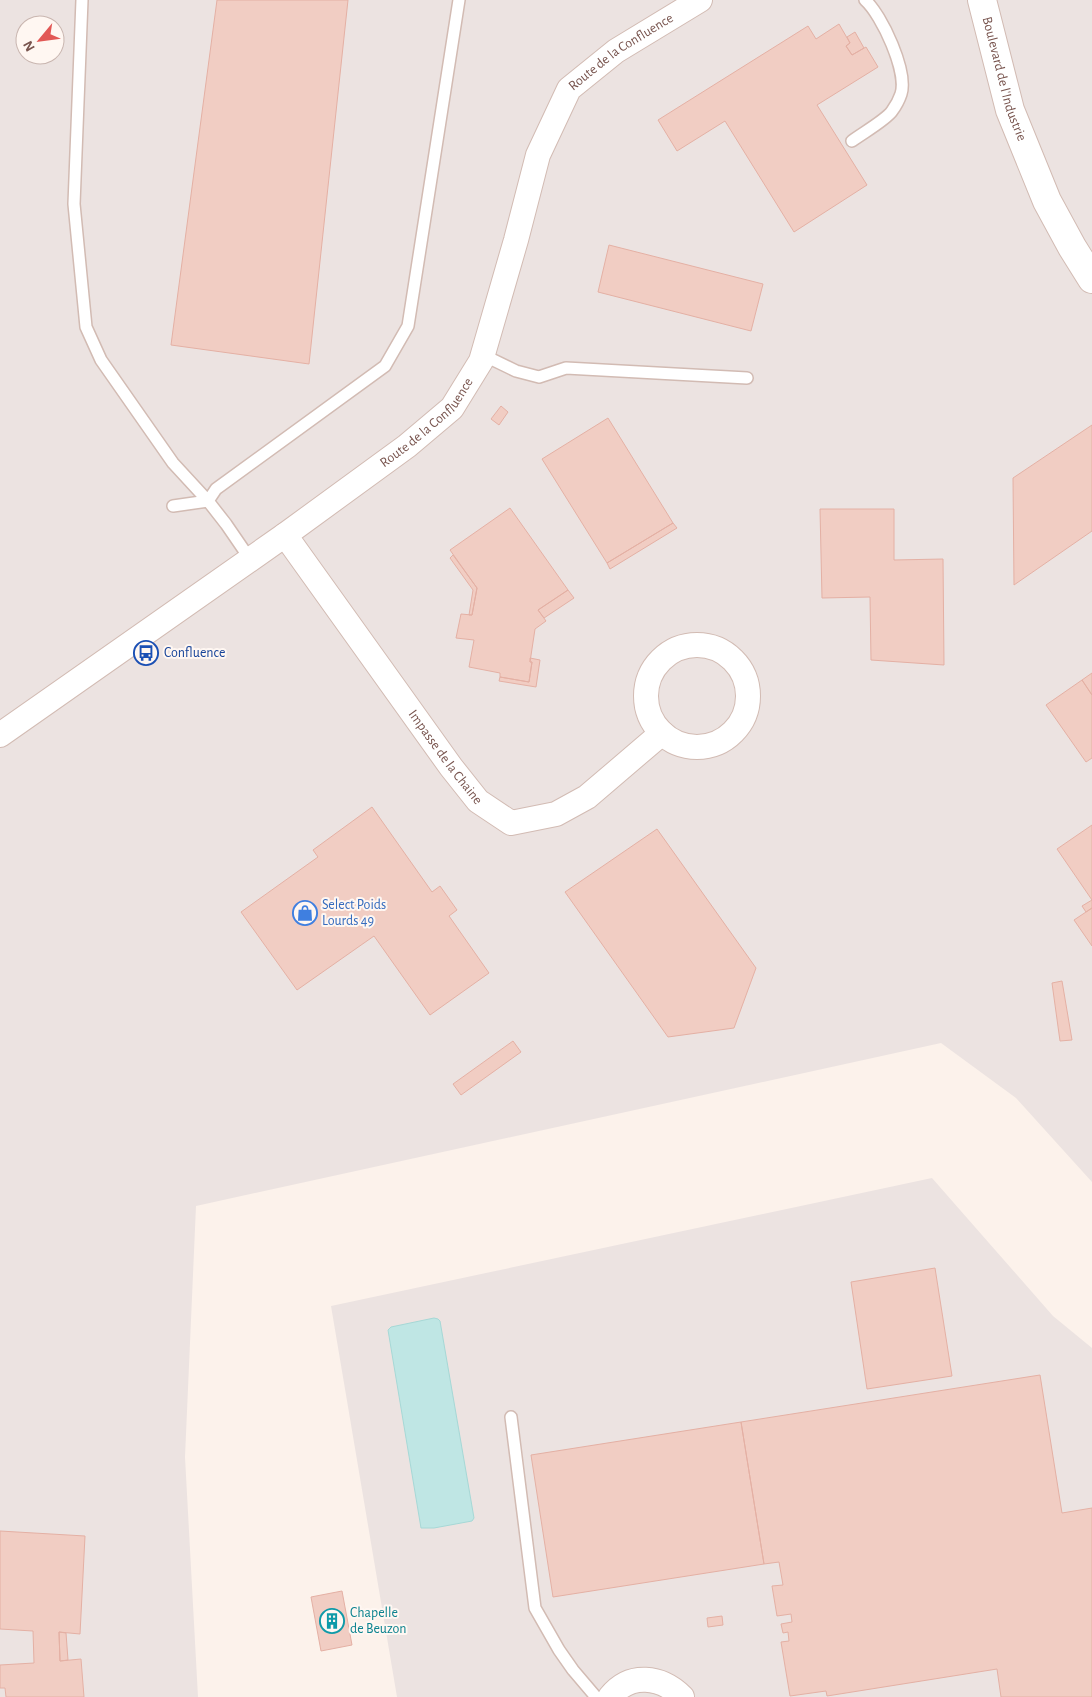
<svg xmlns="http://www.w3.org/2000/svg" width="1092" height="1697" viewBox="0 0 1092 1697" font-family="'Alegreya Sans',sans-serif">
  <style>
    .industrial { fill: #ece3e1; fill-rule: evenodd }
    .water { fill: #bfe6e4; stroke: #a6d8d6 }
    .building { fill: #f1cdc3; stroke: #e4b0a4 }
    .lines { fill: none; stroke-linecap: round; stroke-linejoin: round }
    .service-casing { stroke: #d2bbb3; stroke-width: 14 }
    .minor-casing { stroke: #d2bbb3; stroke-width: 26 }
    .tertiary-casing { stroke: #d2bbb3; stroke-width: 30 }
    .service { stroke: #fff; stroke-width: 11 }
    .minor { stroke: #fff; stroke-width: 24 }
    .tertiary { stroke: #fff; stroke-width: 28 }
    .labels { text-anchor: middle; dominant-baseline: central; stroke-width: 4; stroke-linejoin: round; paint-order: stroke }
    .street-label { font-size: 14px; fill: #78544e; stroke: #fff7f2 }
    .transit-label { font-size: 14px; fill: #164399; stroke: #fff7f2; text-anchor: start }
    .shop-label { font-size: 14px; fill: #366cbe; stroke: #fff7f2; text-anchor: start }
    .culture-label { font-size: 14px; fill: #0d838f; stroke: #fff7f2; text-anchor: start }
  </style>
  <rect width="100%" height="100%" fill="#fcf2eb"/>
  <path class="industrial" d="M 0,0 L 1092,0 L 1092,1182 L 1016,1098 L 941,1043 L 196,1206 L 185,1457 L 198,1697 L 0,1697 ZM 25,25 L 55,25 L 55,55 L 25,55 Z
    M 932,1178 L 1053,1316 L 1092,1348 L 1092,1697 L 397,1697 L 331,1306 Z"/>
  <path class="water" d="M 434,1318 L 438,1319 L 440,1321 L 474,1518 L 472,1521 L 434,1528 L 421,1528 L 388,1330 L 391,1327 Z"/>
  <path class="building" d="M 217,0 L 348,0 L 309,364 L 171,345 Z
    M 839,24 L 850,43 L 846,46 L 852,55 L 866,47 L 878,67 L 817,105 L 867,185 L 794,232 L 725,121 L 677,151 L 658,120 L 808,26 L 816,39 Z
    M 855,32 L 864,48 L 852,55 L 846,46 L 850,43 L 847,37 Z
    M 609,245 L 763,284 L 751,331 L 598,292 Z
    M 501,406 L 508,412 L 499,425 L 491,419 Z
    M 608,418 L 673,523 L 607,563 L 542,459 Z
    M 1092,425 L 1092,531 L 1014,585 L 1013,478 Z
    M 510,508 L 568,590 L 538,610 L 546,621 L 535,629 L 530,662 L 532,662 L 529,682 L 500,677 L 500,673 L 469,667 L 474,640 L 456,638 L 461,614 L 472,615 L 477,588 L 450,550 Z
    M 820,509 L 894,509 L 894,560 L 943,559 L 944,665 L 871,660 L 870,597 L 822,598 Z
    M 673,523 L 677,528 L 610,569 L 607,563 Z
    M 453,555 L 477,588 L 472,615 L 469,615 L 473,590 L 450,558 Z
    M 568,590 L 574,598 L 544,618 L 538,610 Z
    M 530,658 L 540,660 L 536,687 L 499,681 L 500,677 L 529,682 L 532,662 L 530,662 Z
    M 1092,673 L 1092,695 L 1082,680 Z
    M 1082,680 L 1092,695 L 1092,758 L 1086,762 L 1046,705 Z
    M 372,807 L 432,892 L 440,886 L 457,910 L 449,916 L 489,973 L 430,1015 L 374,936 L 297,990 L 241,912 L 318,857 L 313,850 Z
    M 1092,825 L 1092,900 L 1057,849 Z
    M 657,829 L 756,968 L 734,1028 L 668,1037 L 565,892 Z
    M 1092,900 L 1092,908 L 1086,912 L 1082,906 Z
    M 1092,908 L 1092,946 L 1074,920 Z
    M 1062,981 L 1072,1040 L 1060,1041 L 1052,983 Z
    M 513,1041 L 521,1052 L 461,1095 L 453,1084 Z
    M 935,1268 L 952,1376 L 867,1389 L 851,1282 Z
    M 1040,1375 L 1062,1513 L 1092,1508 L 1092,1697 L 1001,1697 L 997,1669 L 827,1696 L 826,1691 L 790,1696 L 781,1642 L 789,1641 L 788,1632 L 783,1633 L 781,1624 L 792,1622 L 791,1614 L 777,1616 L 772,1586 L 783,1585 L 779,1562 L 764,1564 L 741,1422 Z
    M 741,1422 L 764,1564 L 553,1597 L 531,1455 Z
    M 0,1531 L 85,1536 L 80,1634 L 59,1632 L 60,1661 L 81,1659 L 84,1697 L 6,1697 L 5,1688 L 0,1688 L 0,1665 L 34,1663 L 33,1631 L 0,1629 Z
    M 342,1591 L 352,1645 L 321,1651 L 311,1597 Z
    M 722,1616 L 723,1625 L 708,1627 L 707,1618 Z
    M 59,1632 L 66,1633 L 68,1660 L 60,1661 Z"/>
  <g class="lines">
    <defs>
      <path id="service" d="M 82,0 L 74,204 L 86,327 L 101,360 L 173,463 L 208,501 L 216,489 L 385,366 L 408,326 L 459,0
        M 852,141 C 861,134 886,120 892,111 C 895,107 899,100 901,94 C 908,72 882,15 865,0
        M 483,355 L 516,371 L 539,377 L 566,368 L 747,378
        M 173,506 L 208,501 L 226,524 L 250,559
        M 511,1417 L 535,1608 L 559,1650 L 573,1670 L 596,1697"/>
      <g id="minor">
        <path id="s1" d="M 285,535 L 451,767 L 478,801 L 511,823 L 556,814 L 587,797 L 662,733"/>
        <circle cx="697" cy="696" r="51"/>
        <path id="s2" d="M 0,735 L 285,535 L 407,446 L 452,408 L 481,361 L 516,240 L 538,155 L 569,89 L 616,51 L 700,0"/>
        <path d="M 610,1697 C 630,1672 661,1676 682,1697"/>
      </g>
      <g id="tertiary">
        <path id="s3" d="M 982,0 L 1010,110 L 1047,201 L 1072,247 L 1092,279"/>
      </g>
    </defs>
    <use href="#service" class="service-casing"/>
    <use href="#minor" class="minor-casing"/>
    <use href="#tertiary" class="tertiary-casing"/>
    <use href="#service" class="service"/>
    <use href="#minor" class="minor"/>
    <use href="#tertiary" class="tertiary"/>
  </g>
  <defs>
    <symbol id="bus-ring" viewBox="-11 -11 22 22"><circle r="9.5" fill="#fff7f2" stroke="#1a4fb4" stroke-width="1.5"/><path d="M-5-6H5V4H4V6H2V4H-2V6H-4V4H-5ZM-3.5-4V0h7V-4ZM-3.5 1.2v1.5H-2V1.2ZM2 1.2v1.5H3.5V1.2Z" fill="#1a4fb4"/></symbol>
    <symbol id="shop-ring" viewBox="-11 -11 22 22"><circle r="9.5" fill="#fff7f2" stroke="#3f7fe0" stroke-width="1.5"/><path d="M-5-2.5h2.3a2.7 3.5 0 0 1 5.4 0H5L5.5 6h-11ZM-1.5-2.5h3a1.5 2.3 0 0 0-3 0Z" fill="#3f7fe0"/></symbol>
    <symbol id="building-ring" viewBox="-11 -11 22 22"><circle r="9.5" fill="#fff7f2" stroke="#0f9aa8" stroke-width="1.5"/><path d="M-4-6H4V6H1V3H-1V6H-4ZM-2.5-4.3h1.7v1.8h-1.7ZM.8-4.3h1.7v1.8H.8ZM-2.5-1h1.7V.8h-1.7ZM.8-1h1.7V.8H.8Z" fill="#0f9aa8"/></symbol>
  </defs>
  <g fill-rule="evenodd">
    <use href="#bus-ring" x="132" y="639" width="28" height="28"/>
    <use href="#shop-ring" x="291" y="899" width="28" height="28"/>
    <use href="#building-ring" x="318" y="1607" width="28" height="28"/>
  </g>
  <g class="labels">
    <g class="street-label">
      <text stroke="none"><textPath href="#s2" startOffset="964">Route de la Confluence</textPath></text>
      <text stroke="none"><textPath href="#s3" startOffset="82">Boulevard de l'Industrie</textPath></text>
      <text stroke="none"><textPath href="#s2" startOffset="530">Route de la Confluence</textPath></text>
      <text stroke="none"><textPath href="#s1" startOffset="274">Impasse de la Chaine</textPath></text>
    </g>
    <g class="transit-label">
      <text x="164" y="653">Confluence</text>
    </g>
    <g class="shop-label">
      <text x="322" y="905">Select Poids<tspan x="322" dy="16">Lourds 49</tspan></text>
    </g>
    <g class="culture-label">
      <text x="350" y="1613">Chapelle<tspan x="350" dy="16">de Beuzon</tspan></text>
    </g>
  </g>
  <g transform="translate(40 40) rotate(241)"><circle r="24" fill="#fff7f2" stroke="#c9b6b0"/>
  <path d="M0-4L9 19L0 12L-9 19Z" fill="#e25855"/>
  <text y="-8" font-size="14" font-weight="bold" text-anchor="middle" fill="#78544e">N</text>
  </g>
</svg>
